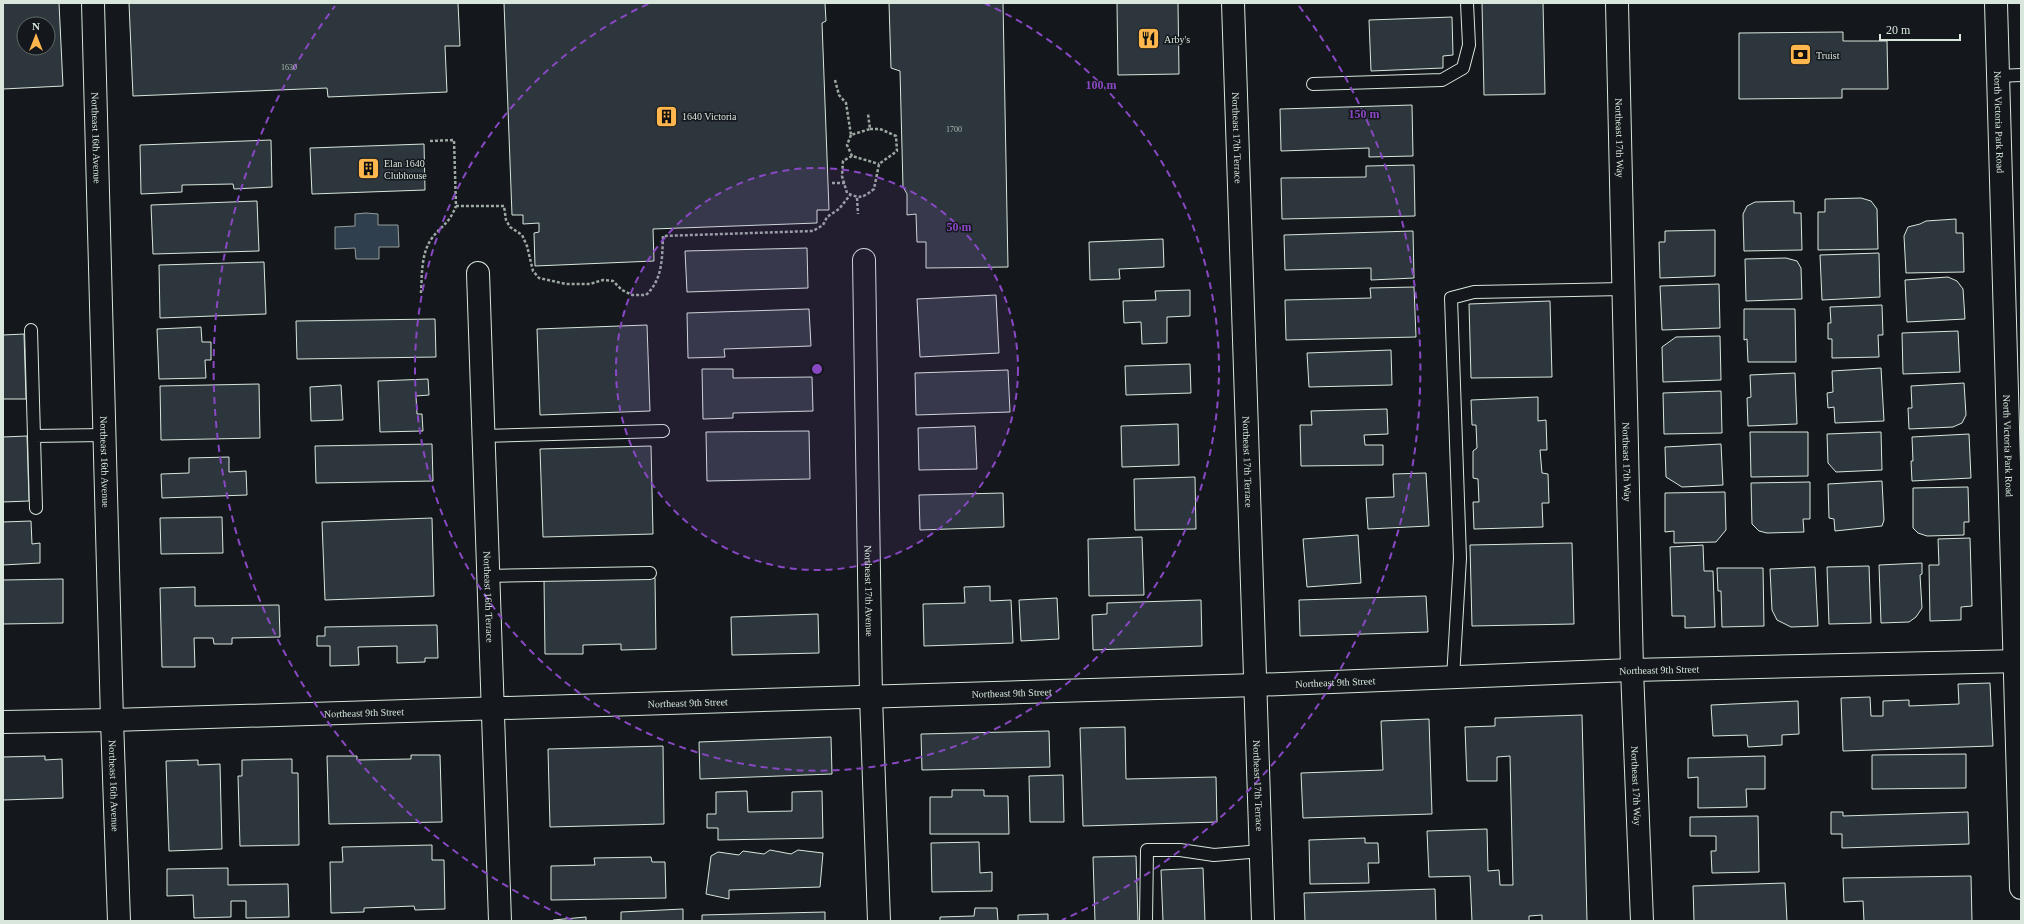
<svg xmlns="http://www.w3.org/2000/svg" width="2024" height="924" viewBox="0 0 2024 924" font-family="Georgia,serif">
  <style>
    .water { fill: #2f3f4d; stroke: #939e99 }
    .building { fill: #2c363c; stroke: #d8e6dc; fill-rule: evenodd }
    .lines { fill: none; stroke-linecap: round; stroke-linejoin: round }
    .lane-casing { stroke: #d8e6dc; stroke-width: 14 }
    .street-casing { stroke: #d8e6dc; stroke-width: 24 }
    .secondary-casing { stroke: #d8e6dc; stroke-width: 24 }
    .path { stroke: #9da8a2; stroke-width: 2.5; stroke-dasharray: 3 2; stroke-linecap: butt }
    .lane { stroke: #14181c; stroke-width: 12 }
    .street { stroke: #14181c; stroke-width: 22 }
    .secondary { stroke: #14181c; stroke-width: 22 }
    .ring { fill: none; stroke: #8948c3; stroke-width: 2; stroke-dasharray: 7 5 }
    .labels { text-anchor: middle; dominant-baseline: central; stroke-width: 3; stroke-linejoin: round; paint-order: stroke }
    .number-label { font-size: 8px; fill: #adbab4 }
    .poi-label { font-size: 10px; fill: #d8e6dc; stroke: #14181c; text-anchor: start }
    .street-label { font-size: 10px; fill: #d8e6dc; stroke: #14181c }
    .centre { fill: #8948c3; stroke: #14181c; stroke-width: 2 }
    .ring-label { font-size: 12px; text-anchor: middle; font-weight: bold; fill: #8948c3; stroke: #14181c; stroke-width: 3; stroke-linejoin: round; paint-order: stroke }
  </style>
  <rect width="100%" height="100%" fill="#14181c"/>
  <path class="water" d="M 366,213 L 378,214 L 378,225 L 398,225 L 399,247 L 379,247 L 379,259 L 356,259 L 355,248 L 335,249 L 335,227 L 355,226 L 355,214 Z"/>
  <path class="building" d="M 3,3 L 59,3 L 63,86 L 3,89 ZM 24,24 L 48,24 L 48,48 L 24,48 Z
    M 129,3 L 458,3 L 460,46 L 445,46 L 447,92 L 328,97 L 327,88 L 133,96 Z
    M 504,3 L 825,3 L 826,21 L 822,23 L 829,210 L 817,210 L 817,223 L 653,229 L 654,261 L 535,266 L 534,233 L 539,232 L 539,223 L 523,224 L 523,215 L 512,215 Z
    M 889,3 L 1003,3 L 1008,267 L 926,268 L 926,242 L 917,242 L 916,214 L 907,215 L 907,194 L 903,187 L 900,71 L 891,68 Z
    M 1117,3 L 1178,3 L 1179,74 L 1118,75 Z
    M 1482,3 L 1543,3 L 1545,94 L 1484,95 Z
    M 1452,17 L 1453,55 L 1443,56 L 1443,68 L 1371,71 L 1369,20 Z
    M 1843,32 L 1843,41 L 1887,41 L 1888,89 L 1842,89 L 1842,98 L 1739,99 L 1739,33 Z
    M 1412,105 L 1413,156 L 1369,157 L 1369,148 L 1281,151 L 1280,109 Z
    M 271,140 L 272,187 L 234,189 L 233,184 L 182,185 L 182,192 L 141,194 L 140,145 Z
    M 424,144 L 425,190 L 312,194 L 310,148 Z
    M 1414,165 L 1415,216 L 1282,219 L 1281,178 L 1366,177 L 1366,166 Z
    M 1861,198 L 1871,201 L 1877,209 L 1878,249 L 1818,250 L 1818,212 L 1825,212 L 1825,199 Z
    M 257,201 L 259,251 L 153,254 L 151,205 Z
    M 1794,201 L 1794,213 L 1801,213 L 1802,250 L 1744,251 L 1743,214 L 1747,206 L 1755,202 Z
    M 1956,219 L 1956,233 L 1963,233 L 1964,272 L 1906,273 L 1904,236 L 1908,227 L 1920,224 L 1926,221 Z
    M 1715,230 L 1715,276 L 1660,278 L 1659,242 L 1665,242 L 1665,231 Z
    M 1413,231 L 1414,278 L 1371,280 L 1371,268 L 1285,270 L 1284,235 Z
    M 1163,239 L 1164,267 L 1119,269 L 1120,279 L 1090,280 L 1089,242 Z
    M 807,248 L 808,288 L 687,292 L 685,251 Z
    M 1879,253 L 1880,297 L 1822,300 L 1820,255 Z
    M 1786,258 L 1797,261 L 1801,268 L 1802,299 L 1746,301 L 1745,259 Z
    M 264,262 L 266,314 L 160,318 L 159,265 Z
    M 1948,277 L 1957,281 L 1963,289 L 1965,319 L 1907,322 L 1905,280 Z
    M 1719,284 L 1720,328 L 1662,330 L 1660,286 Z
    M 1414,287 L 1416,337 L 1286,340 L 1285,300 L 1371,298 L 1370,288 Z
    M 1190,290 L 1190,316 L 1167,317 L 1167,343 L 1142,344 L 1141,322 L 1124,323 L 1123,301 L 1156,300 L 1155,291 Z
    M 996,295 L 999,353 L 920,357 L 917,299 Z
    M 1550,301 L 1552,377 L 1471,378 L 1469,304 Z
    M 1882,305 L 1883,335 L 1878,335 L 1879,357 L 1832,358 L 1832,339 L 1828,339 L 1828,323 L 1831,323 L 1830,307 Z
    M 809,309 L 811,346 L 724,349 L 725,357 L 688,358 L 687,313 Z
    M 1744,309 L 1795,309 L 1796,362 L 1748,362 L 1747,339 L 1744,340 Z
    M 435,319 L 436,357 L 297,359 L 296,321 Z
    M 647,325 L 650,411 L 540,415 L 537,329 Z
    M 201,327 L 202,342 L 211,342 L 211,360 L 205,360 L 206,378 L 159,379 L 157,329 Z
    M 1958,331 L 1960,372 L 1903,374 L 1902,333 Z
    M 24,334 L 26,399 L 3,399 L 3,335 Z
    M 1720,336 L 1721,380 L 1663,382 L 1662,347 L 1676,337 Z
    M 1391,350 L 1392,385 L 1309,387 L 1307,353 Z
    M 1190,364 L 1191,393 L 1126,395 L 1125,366 Z
    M 1881,368 L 1884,421 L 1835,423 L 1834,407 L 1828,408 L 1827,393 L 1833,392 L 1832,371 Z
    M 702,369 L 733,369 L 733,378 L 812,377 L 813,411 L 733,413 L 733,418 L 703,419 Z
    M 1008,370 L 1010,412 L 916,415 L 915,373 Z
    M 1795,373 L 1797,424 L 1748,426 L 1747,398 L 1751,397 L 1750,375 Z
    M 428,379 L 429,395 L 416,396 L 417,414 L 422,414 L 423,431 L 380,432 L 378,381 Z
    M 1964,383 L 1966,415 L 1962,423 L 1953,427 L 1909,429 L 1908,408 L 1912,408 L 1911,386 Z
    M 259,384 L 260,438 L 161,440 L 160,386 Z
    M 341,385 L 343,420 L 311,421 L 310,387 Z
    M 1721,391 L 1722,433 L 1664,434 L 1663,393 Z
    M 1538,397 L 1538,421 L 1546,420 L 1547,450 L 1540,450 L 1542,473 L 1548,474 L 1549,503 L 1542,503 L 1543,527 L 1474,529 L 1473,502 L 1479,502 L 1478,479 L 1473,478 L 1473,451 L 1477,448 L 1476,425 L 1472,425 L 1471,400 Z
    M 1387,409 L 1388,434 L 1364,435 L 1365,445 L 1383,445 L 1383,465 L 1301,466 L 1300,425 L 1312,425 L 1311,411 Z
    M 1178,424 L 1179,465 L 1122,467 L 1121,426 Z
    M 975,426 L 977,469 L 919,470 L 918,428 Z
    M 809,431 L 810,479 L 707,481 L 706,432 Z
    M 1750,432 L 1808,432 L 1808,476 L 1751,477 Z
    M 1881,432 L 1882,470 L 1836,472 L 1828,463 L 1827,434 Z
    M 1969,434 L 1971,478 L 1912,481 L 1911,461 L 1913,461 L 1912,437 Z
    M 3,435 L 3,437 L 27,436 L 29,501 L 3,502 Z
    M 432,444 L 433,481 L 316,483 L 315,446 Z
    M 1721,444 L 1723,485 L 1682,487 L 1666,477 L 1665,447 Z
    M 651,446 L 653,534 L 543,537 L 540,449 Z
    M 229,457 L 229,472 L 246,471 L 247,495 L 162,498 L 161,474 L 189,473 L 189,458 Z
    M 1426,473 L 1429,526 L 1368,529 L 1366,498 L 1394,497 L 1393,474 Z
    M 1195,477 L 1196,529 L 1135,530 L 1134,479 Z
    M 1882,481 L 1884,520 L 1882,526 L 1835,531 L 1834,519 L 1829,518 L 1828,484 Z
    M 1810,482 L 1810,519 L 1803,519 L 1804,532 L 1767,533 L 1759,531 L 1752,524 L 1751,483 Z
    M 1968,487 L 1969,522 L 1964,522 L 1964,535 L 1927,536 L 1918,533 L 1913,528 L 1913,488 Z
    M 1725,492 L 1726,530 L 1716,542 L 1674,543 L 1674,531 L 1665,532 L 1665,493 Z
    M 1003,493 L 1004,527 L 920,530 L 919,495 Z
    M 222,517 L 223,553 L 161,554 L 160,518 Z
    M 432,518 L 434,596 L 325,600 L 322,522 Z
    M 31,521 L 32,544 L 40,543 L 40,563 L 3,565 L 3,522 Z
    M 1358,535 L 1361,583 L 1307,587 L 1303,539 Z
    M 1142,537 L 1144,595 L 1089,596 L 1088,539 Z
    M 1970,538 L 1972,606 L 1961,607 L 1961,620 L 1930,621 L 1929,565 L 1939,565 L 1938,539 Z
    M 1572,543 L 1574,624 L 1472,626 L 1470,545 Z
    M 1703,545 L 1704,571 L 1713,571 L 1715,627 L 1685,628 L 1685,616 L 1672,616 L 1670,547 Z
    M 1922,563 L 1922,574 L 1920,575 L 1922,608 L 1916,617 L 1909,622 L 1881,623 L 1879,565 Z
    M 1869,566 L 1871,623 L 1829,624 L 1827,567 Z
    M 1815,567 L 1818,626 L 1791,627 L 1777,620 L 1772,610 L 1770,569 Z
    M 1717,568 L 1763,568 L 1764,626 L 1722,627 L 1721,591 L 1718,591 Z
    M 655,578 L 656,649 L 621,650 L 621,644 L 583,645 L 583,654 L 545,654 L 544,580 Z
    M 63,579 L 63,623 L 3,624 L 3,580 Z
    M 990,586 L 990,601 L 1011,600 L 1013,643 L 924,646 L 923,604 L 965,603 L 964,587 Z
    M 195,587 L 195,606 L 279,605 L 280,637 L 232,638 L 232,644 L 214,644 L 213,638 L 194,638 L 195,667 L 162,667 L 160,588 Z
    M 1426,596 L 1428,632 L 1300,636 L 1299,600 Z
    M 1057,598 L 1059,639 L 1021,641 L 1019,600 Z
    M 1201,600 L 1202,646 L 1093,650 L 1092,615 L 1107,614 L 1107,603 Z
    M 818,614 L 819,653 L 732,655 L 731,617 Z
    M 437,625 L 438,658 L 425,658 L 425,662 L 397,663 L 397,646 L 358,647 L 359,665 L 330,666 L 330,646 L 317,646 L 317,636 L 325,636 L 325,627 Z
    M 1990,683 L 1993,746 L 1843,751 L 1841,698 L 1870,697 L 1871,716 L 1883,716 L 1883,701 L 1909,700 L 1909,706 L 1959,704 L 1958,684 Z
    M 1798,701 L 1799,734 L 1782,735 L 1782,745 L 1748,747 L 1747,735 L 1713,736 L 1711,705 Z
    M 1582,715 L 1587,921 L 1542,921 L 1542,915 L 1529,916 L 1529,921 L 1472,921 L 1470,876 L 1429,877 L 1427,831 L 1487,829 L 1488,871 L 1499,870 L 1500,885 L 1513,885 L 1510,756 L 1497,757 L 1497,781 L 1467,781 L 1465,727 L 1495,726 L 1495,718 Z
    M 1429,719 L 1432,814 L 1303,818 L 1301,773 L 1383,770 L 1381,721 Z
    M 1125,727 L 1126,779 L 1216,777 L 1217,822 L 1083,826 L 1080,728 Z
    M 1049,731 L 1050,767 L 922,770 L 921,734 Z
    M 831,737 L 832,774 L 700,779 L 699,742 Z
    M 663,746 L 664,824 L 550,827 L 548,749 Z
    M 1966,754 L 1966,788 L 1872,789 L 1872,755 Z
    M 411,755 L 440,755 L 442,822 L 329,824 L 327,756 L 357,756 L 357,760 L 411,759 Z
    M 45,756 L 45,760 L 62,759 L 63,798 L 3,800 L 3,757 Z
    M 1765,756 L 1765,789 L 1746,789 L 1747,807 L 1698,808 L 1698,777 L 1688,778 L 1688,758 Z
    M 292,759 L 292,773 L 298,773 L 299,845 L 240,846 L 238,776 L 242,776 L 242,760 Z
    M 198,760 L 198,765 L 220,764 L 222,849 L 169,851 L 166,761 Z
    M 1063,775 L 1064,822 L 1030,822 L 1029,776 Z
    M 952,790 L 984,790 L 984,796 L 1008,796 L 1009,834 L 930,834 L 930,797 L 952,797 Z
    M 747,791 L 748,812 L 792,811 L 792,792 L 822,791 L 823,838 L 718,840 L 718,828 L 707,828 L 707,814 L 716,814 L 716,792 Z
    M 1831,812 L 1843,812 L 1843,816 L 1968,812 L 1969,844 L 1842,848 L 1842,834 L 1831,834 Z
    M 1758,816 L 1759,872 L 1712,873 L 1711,851 L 1716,851 L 1716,836 L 1690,836 L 1690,817 Z
    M 1365,838 L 1365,843 L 1378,843 L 1379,863 L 1368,863 L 1369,883 L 1310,884 L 1309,840 Z
    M 979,842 L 980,873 L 992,872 L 992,891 L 932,892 L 931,843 Z
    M 432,845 L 432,860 L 444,860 L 445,909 L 415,910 L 414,906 L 364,908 L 364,912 L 331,913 L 330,862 L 343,862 L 342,847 Z
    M 770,850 L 791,854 L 798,850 L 823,853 L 820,887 L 729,890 L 729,899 L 706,894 L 711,856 L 718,852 L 739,855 L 743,851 L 764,854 Z
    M 1136,856 L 1138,921 L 1095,921 L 1093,857 Z
    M 651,857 L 652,862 L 665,862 L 666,898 L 551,900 L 551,866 L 595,865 L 594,858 Z
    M 228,868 L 228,885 L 288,884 L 289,917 L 246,918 L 246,901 L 231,901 L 231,917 L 194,918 L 193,895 L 167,896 L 167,869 Z
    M 1203,868 L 1205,921 L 1163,921 L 1161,870 Z
    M 1971,876 L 1972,921 L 1864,921 L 1863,901 L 1844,902 L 1843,878 Z
    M 1785,883 L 1787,921 L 1694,921 L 1693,886 Z
    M 1435,889 L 1436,921 L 1305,921 L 1304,893 Z
    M 975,908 L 997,908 L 998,921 L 940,921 L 940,917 L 974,916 Z
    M 683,909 L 683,921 L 621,921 L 621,912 Z
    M 825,912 L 825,921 L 702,921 L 702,915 Z
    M 1048,914 L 1048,921 L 1062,921 L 1018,921 L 1018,915 Z
    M 586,917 L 586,921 L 553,921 L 553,920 Z"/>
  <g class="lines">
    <defs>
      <path id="lane" d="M 1998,76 L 2021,75
        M 1313,84 L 1442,80 L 1463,68 L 1469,45 L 1467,3
        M 31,330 L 36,508
        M 34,436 L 104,435
        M 483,436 L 663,431
        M 487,576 L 650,573
        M 1453,678 L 1460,558 L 1451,298 L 1474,292 L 1623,289
        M 1146,921 L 1147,850 L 1180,850 L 1214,855 L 1261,851"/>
      <g id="street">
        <path id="s1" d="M 93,3 L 112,720 L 119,921"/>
        <path id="s2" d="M 1233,3 L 1263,921"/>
        <path id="s3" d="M 1617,3 L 1632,670 L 1642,921"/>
        <path id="s4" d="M 864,260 L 871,697 L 879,921"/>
        <path id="s5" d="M 478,273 L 500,921"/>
        <path id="s6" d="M 3,722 L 112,720 L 1256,685 L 1632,670 L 2021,661"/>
      </g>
      <g id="secondary">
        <path id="s7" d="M 1996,3 L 2021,888"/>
      </g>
    </defs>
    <use href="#lane" class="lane-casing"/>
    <use href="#street" class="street-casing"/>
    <use href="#secondary" class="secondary-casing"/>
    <path class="path" d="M 835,80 L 839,95 L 846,103 L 851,135 L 870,129 L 868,114
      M 870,129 L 880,129 L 896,136 L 897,151 L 879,164 L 874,189 C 862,198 861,199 847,193 L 842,176 L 843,161 L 852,156 L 879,164
      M 851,135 L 847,145 L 852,156
      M 430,141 L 454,140 L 456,206 L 504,206 L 506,220 L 510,227 L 522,235 L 527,246 L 533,271 L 539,278 L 566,284 L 590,284 L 603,280 L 613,281 L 622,290 L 632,295 L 646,295 C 663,279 662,258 663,236 L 813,231 L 823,225 L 827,217 L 839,209 L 851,194
      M 832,183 L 845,183
      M 857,198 L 858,214
      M 421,293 C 422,275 421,253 432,238 C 442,225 449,224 456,206"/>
    <use href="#lane" class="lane"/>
    <use href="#street" class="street"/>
    <use href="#secondary" class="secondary"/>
  </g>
  <circle cx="817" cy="369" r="201" fill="#8948c3" fill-opacity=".12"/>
  <g class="ring">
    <circle cx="817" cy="369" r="201"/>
    <path d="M984 3A402 402 0 1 1 650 3"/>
    <path d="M572 920A603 603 0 0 1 335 6M1299 6A603 603 0 0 1 1062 920"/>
  </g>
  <defs>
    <symbol id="restaurant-square" viewBox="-11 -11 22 22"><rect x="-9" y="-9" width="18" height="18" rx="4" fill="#ffb74d" stroke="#14181c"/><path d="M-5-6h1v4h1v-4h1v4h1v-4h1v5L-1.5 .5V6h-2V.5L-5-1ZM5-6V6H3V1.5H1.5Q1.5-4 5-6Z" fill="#111"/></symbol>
    <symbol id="bank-square" viewBox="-11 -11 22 22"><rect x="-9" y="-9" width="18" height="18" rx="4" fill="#ffb74d" stroke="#14181c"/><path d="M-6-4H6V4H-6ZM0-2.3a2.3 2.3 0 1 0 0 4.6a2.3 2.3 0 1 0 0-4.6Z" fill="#111"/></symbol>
    <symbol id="building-square" viewBox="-11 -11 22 22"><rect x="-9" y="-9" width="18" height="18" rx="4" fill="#ffb74d" stroke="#14181c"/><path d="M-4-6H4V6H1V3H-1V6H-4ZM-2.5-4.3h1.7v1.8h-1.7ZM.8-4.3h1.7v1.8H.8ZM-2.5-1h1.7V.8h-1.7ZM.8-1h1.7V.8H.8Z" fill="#111"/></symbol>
  </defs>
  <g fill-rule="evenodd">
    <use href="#restaurant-square" x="1136" y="26" width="25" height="25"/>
    <use href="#bank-square" x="1788" y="42" width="25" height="25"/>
    <use href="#building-square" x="654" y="104" width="25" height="25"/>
    <use href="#building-square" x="356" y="156" width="25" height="25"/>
  </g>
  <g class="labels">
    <g class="number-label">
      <text x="289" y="67">1630</text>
      <text x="954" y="129">1700</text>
    </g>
    <g class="poi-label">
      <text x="1164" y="39">Arby's</text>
      <text x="1816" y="55">Truist</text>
      <text x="682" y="116">1640 Victoria</text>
      <text x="384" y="163">Elan 1640<tspan x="384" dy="12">Clubhouse</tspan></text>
    </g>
    <g class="street-label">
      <text stroke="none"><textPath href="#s7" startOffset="119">North Victoria Park Road</textPath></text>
      <text stroke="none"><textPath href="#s1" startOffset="135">Northeast 16th Avenue</textPath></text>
      <text stroke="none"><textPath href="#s2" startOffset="135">Northeast 17th Terrace</textPath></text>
      <text stroke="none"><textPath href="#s3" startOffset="135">Northeast 17th Way</textPath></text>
      <text stroke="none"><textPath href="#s7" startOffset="443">North Victoria Park Road</textPath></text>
      <text stroke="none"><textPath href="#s1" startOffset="459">Northeast 16th Avenue</textPath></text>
      <text stroke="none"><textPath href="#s2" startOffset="459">Northeast 17th Terrace</textPath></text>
      <text stroke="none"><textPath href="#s3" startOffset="459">Northeast 17th Way</textPath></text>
      <text stroke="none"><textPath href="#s4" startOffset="331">Northeast 17th Avenue</textPath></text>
      <text stroke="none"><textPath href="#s5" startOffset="324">Northeast 16th Terrace</textPath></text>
      <text stroke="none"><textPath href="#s6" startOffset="1657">Northeast 9th Street</textPath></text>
      <text stroke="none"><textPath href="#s6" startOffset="1333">Northeast 9th Street</textPath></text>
      <text stroke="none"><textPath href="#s6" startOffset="1009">Northeast 9th Street</textPath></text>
      <text stroke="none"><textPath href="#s6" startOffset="685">Northeast 9th Street</textPath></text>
      <text stroke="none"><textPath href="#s6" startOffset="361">Northeast 9th Street</textPath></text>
      <text stroke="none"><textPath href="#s1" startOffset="783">Northeast 16th Avenue</textPath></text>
      <text stroke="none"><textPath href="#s2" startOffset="783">Northeast 17th Terrace</textPath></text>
      <text stroke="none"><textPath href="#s3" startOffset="783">Northeast 17th Way</textPath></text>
    </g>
  </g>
  <circle cx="817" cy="369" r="6" class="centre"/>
  <g class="ring-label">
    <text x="1101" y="89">100 m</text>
    <text x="1364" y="118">150 m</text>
    <text x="959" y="231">50 m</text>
  </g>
  <rect width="2024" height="924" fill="none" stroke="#d8e6dc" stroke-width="8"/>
  <g transform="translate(36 36)"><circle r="19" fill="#14181c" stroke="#626a69"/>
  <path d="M0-3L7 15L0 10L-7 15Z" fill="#ffb74d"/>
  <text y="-6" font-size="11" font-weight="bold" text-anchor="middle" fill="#d8e6dc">N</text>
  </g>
  <path d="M1880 34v6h80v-6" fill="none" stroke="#d8e6dc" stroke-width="2"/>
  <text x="1886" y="34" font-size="12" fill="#d8e6dc" stroke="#14181c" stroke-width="3" paint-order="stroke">20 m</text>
</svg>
